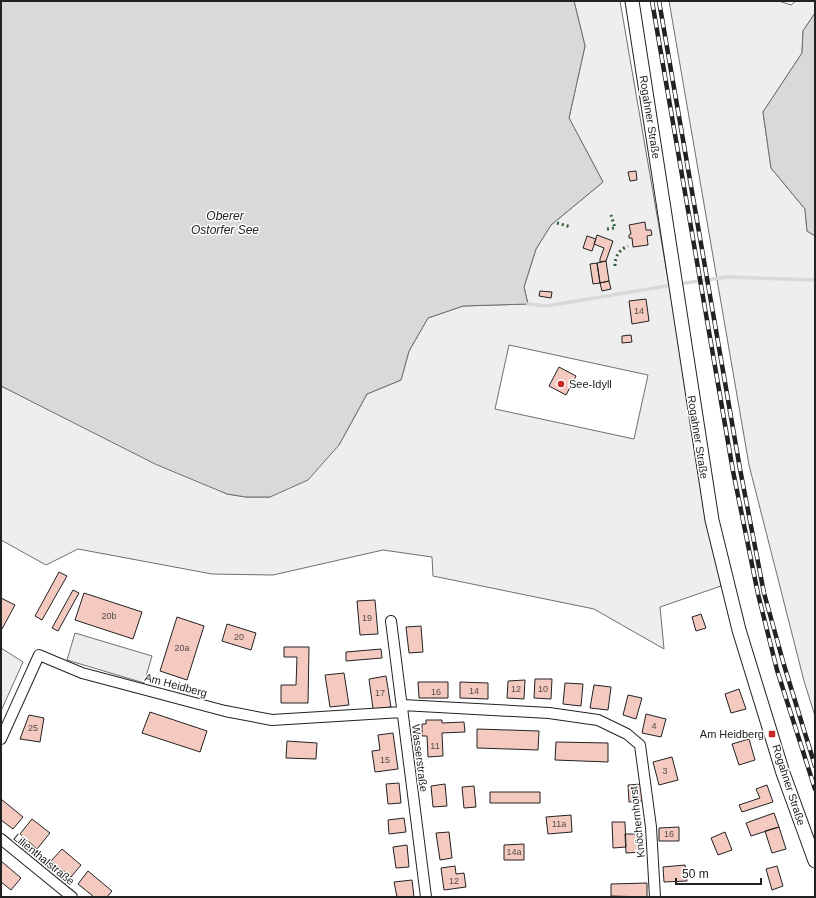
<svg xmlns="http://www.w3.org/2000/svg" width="816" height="898" viewBox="0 0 816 898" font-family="Helvetica,sans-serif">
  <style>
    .green { fill: #eee; stroke: #6f6f6f; fill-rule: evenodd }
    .parking { fill: #ededed; stroke: #6f6f6f }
    .water { fill: #d9d9d9; stroke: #6f6f6f }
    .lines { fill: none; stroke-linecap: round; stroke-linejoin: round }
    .stream { stroke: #d9d9d9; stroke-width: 3.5 }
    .building { fill: #f3c9c0; stroke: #222 }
    .minor-casing { stroke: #222; stroke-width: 12 }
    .tertiary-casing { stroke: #222; stroke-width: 15 }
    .minor { stroke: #fff; stroke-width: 10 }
    .tertiary { stroke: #fff; stroke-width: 13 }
    .rail-casing { stroke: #222; stroke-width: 4.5 }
    .rail { stroke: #fff; stroke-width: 3; stroke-dasharray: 9; stroke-linecap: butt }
    .hedge { stroke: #2f5e38; stroke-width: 3; stroke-dasharray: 2 3; stroke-linecap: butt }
    .poi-dot { fill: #c62828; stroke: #fff; stroke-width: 1.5 }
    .labels { text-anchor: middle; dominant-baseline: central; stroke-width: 3; stroke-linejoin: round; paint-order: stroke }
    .number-label { font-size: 9px; fill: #564c4a }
    .street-label { font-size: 11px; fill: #222; stroke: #fff }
    .poi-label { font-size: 11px; fill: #222; stroke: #fff; text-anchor: start }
    .water-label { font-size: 12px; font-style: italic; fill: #222; stroke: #fff }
  </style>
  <rect width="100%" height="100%" fill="#fff"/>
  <path class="green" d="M 574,1 L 620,1 L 721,586 L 660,607 L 664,649 L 594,609 L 433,576 L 432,557 L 383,550 L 273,575 L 212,574 L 78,549 L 46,565 L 1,540 L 1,386 L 227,494 L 246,497 L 270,497 L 339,445 L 367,394 L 401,380 L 409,351 L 428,318 L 463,306 L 528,304 L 524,287 L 536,249 L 551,225 L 603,182 L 569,118 L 585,46 ZM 509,345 L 648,375 L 634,439 L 495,409 Z
    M 669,1 L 779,1 L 791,5 L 796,1 L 815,1 L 815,13 L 803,31 L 802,53 L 763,112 L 771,168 L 805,209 L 807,231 L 815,236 L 815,716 L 804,681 L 749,465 Z
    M 1,648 L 23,662 L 1,711 Z"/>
  <path class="parking" d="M 75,633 L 152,656 L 144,683 L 67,660 Z"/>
  <path class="water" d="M 1,1 L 574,1 L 585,46 L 569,118 L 603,182 L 551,225 L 536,249 L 524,287 L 528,304 L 463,306 L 428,318 L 409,351 L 401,380 L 367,394 L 339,445 L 308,480 L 270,497 L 246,497 L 227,494 L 155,464 L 1,386 Z
    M 815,13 L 815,236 L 807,231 L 805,209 L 771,168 L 763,112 L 802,53 L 803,31 Z"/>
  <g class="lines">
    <path class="stream" d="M 679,284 L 726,277 L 815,280
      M 528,304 L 547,306 L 673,285"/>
  </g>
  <path class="building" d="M 636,171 L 637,180 L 630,181 L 628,172 Z
    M 645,222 L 646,230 L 651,230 L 652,235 L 647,236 L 648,245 L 633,247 L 632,238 L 629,238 L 629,235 L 631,234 L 629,225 Z
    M 597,235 L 613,241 L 606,261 L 600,262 L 600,259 L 604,248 L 594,244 Z
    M 587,236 L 596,239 L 592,251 L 583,248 Z
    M 606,261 L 609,281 L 600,283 L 597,263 Z
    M 597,263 L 600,283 L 593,284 L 590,264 Z
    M 609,281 L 611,289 L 602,291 L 600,283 Z
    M 540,291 L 552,292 L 551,298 L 539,296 Z
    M 646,299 L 649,321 L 632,324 L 629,301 Z
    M 631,335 L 632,342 L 622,343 L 622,336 Z
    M 559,367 L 576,376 L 566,395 L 549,386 Z
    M 59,572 L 67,576 L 42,620 L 35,616 Z
    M 73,590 L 79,593 L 58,631 L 52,628 Z
    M 84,593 L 142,612 L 133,639 L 75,620 Z
    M 1,598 L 15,605 L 2,629 L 1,628 Z
    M 375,600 L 378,634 L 360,635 L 357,601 Z
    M 701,614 L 706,628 L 696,631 L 692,617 Z
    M 177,617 L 204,626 L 187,680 L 160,671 Z
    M 227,624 L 256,633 L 251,650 L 222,641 Z
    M 421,626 L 423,652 L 409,653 L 406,627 Z
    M 284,647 L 309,647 L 308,703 L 281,703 L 281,685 L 296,685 L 297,657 L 284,657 Z
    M 381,649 L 382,658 L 346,661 L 346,652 Z
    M 344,673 L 349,705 L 330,707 L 325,675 Z
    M 386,676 L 391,707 L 373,709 L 369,679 Z
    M 535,679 L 552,679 L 551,699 L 534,698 Z
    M 525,680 L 524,699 L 507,698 L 508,681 Z
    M 418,682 L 448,682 L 448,698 L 419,698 Z
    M 460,682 L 488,683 L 488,699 L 460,698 Z
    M 565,683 L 583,684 L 581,706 L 563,704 Z
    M 594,685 L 611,687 L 608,710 L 590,708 Z
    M 739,689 L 746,709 L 731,713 L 725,694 Z
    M 628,695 L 642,698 L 636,719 L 623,715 Z
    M 150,712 L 207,731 L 200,752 L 142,733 Z
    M 646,714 L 666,719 L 661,737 L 642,733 Z
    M 29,715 L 44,718 L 40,742 L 20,739 Z
    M 426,720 L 442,720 L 442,723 L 464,722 L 465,732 L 442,733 L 443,756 L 428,757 L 427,736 L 422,736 L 422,724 L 426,724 Z
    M 477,729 L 539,731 L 538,750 L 477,748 Z
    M 393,733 L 398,769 L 375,772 L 372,751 L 380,750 L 378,735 Z
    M 749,739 L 755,760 L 739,765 L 732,744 Z
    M 287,741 L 317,743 L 316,759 L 286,758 Z
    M 556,742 L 608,743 L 608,762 L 555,760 Z
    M 672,757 L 678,780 L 659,785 L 653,762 Z
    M 399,783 L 401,803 L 388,804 L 386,784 Z
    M 445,784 L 447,806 L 433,807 L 431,786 Z
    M 642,784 L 643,801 L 629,802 L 628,785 Z
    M 767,785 L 773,802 L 742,812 L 739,805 L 760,798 L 756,789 Z
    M 474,786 L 476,807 L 464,808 L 462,787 Z
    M 490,792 L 540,792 L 540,803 L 490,803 Z
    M 1,799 L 23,817 L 13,829 L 1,820 Z
    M 774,813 L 779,827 L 751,836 L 746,823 Z
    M 571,815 L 572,832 L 548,834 L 546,817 Z
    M 404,818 L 406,832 L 389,834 L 388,820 Z
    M 32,819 L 50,833 L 37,849 L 20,834 Z
    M 612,822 L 625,822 L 626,847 L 613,848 Z
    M 679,827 L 679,841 L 659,841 L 659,828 Z
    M 779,827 L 786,849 L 772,853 L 765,831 Z
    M 449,832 L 452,858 L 440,860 L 436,833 Z
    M 725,832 L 732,850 L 718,855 L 711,838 Z
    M 625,834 L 642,834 L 642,852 L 626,853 Z
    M 524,844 L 524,860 L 504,860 L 504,845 Z
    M 407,845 L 409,867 L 396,868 L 393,847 Z
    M 62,849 L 81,865 L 71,877 L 51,861 Z
    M 1,861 L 21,878 L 11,890 L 1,882 Z
    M 685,865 L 687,881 L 664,882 L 663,867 Z
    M 455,866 L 456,874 L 464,873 L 466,887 L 444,890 L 441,868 Z
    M 777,866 L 783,886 L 772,890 L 766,869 Z
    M 88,871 L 112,891 L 107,897 L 94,897 L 78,884 Z
    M 412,880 L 414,897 L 397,897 L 394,882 Z
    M 647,883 L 647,897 L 611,896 L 611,884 Z"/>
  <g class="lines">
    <defs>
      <path id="minor" d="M 391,621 L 426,897
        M 402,705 L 549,713 L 598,720 L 627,734 L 640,745 L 651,827 L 655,897
        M 1,739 L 39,655 L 82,673 L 225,711 L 272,720 L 402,712
        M 1,839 L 72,897"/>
      <path id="tertiary" d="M 632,1 L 712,520 L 739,630 L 783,773 L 815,861"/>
    </defs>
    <use href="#minor" class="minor-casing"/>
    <use href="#tertiary" class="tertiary-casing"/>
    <use href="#minor" class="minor"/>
    <use href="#tertiary" class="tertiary"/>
    <defs>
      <path id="rail" d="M 652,1 L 733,471 L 758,594 L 777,670 L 815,789
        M 659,1 L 740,469 L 764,593 L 784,665 L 815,766"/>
    </defs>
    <use href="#rail" class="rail-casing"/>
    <use href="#rail" class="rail"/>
    <path class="hedge" d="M 557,223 L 571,227
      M 607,229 L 615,228 L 611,215
      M 615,266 C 615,256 619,250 628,246"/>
  </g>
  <g class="poi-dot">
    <circle cx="561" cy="384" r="4"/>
    <rect x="768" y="730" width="8" height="8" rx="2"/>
  </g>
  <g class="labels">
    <g class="number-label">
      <text x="639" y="311">14</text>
      <text x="109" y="616">20b</text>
      <text x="367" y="618">19</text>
      <text x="239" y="637">20</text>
      <text x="182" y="648">20a</text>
      <text x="516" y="689">12</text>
      <text x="543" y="689">10</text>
      <text x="474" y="691">14</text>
      <text x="436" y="692">16</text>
      <text x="380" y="693">17</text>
      <text x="654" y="726">4</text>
      <text x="33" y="728">25</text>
      <text x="435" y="746">11</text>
      <text x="385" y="760">15</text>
      <text x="665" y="771">3</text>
      <text x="559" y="824">11a</text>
      <text x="669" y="834">16</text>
      <text x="514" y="852">14a</text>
      <text x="454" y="881">12</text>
    </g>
    <g class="street-label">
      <text transform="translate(650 117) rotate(81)">Rogahner Straße</text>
      <text transform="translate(698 437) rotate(81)">Rogahner Straße</text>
      <text transform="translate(176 685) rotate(15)">Am Heidberg</text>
      <text transform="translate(420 758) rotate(83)">Wasserstraße</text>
      <text transform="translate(789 785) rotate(72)">Rogahner Straße</text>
      <text transform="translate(637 822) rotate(-96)">Knöchernhorst</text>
      <text transform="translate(44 859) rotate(39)">Lilienthalstraße</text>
    </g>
    <g class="poi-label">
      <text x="569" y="384">See-Idyll</text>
      <text x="764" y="734" text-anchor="end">Am Heidberg</text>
    </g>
    <g class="water-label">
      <text x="225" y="216">Oberer<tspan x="225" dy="14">Ostorfer See</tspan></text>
    </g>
  </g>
  <rect width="816" height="898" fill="none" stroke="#222222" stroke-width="4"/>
  <path d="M676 878v6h85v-6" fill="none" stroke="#222222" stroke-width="2"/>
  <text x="682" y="878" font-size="12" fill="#222222" stroke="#ffffff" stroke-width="3" paint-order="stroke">50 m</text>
</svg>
